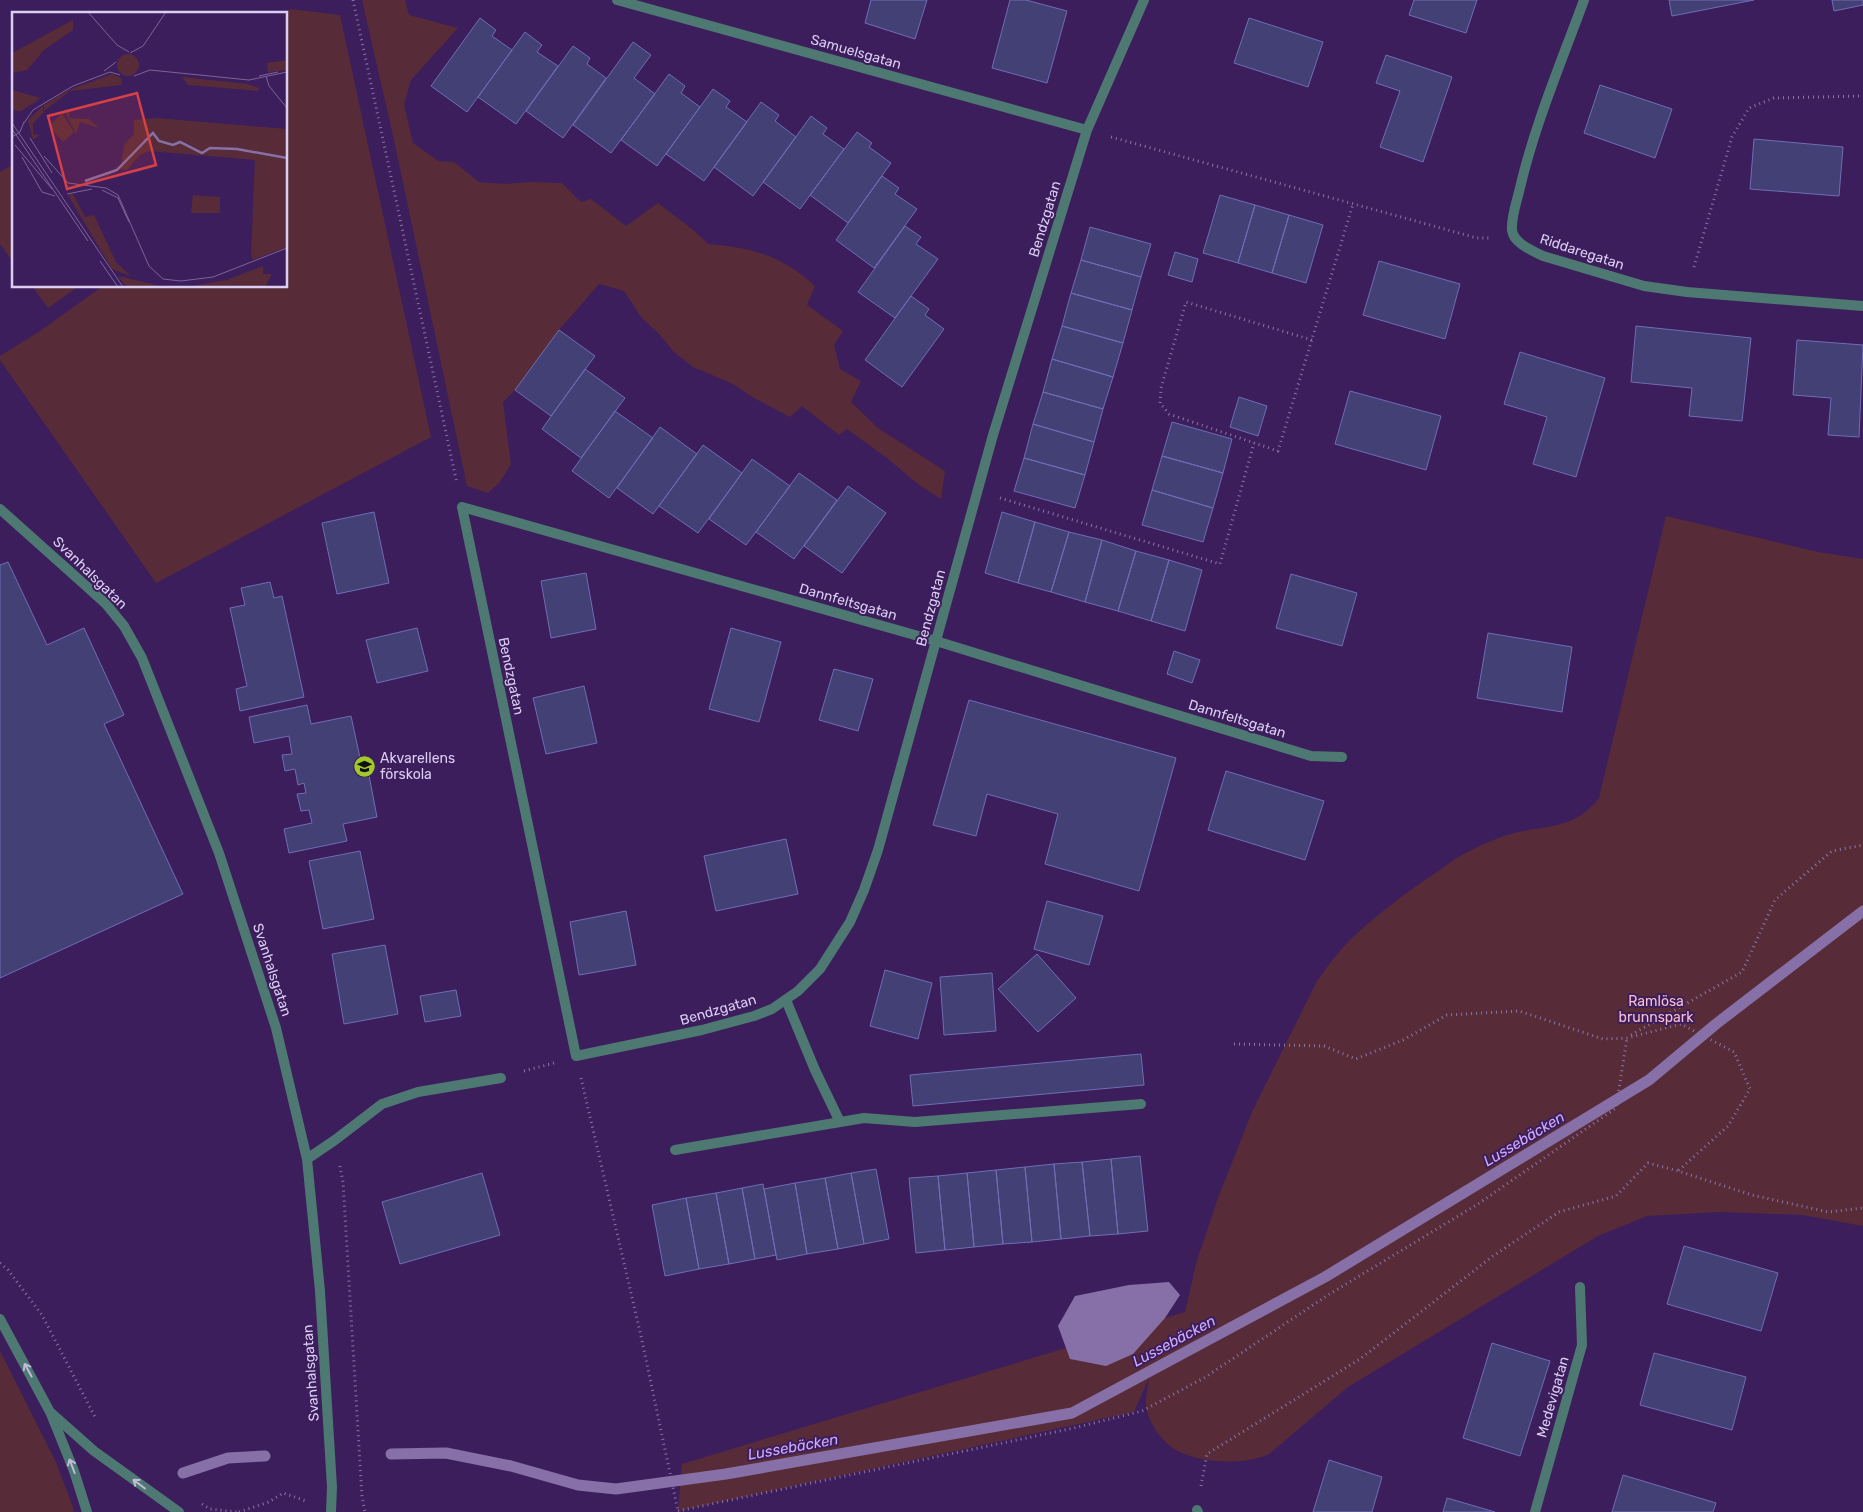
<svg xmlns="http://www.w3.org/2000/svg" width="1863" height="1512" viewBox="0 0 1863 1512" font-family="Rubik,sans-serif">
  <style>
    .green { fill: #572c38 }
    .water { fill: #8770a8 }
    .lines { fill: none; stroke-linecap: round; stroke-linejoin: round }
    .stream { stroke: #8770a8; stroke-width: 11 }
    .building { fill: #424075; stroke: #6f6db4 }
    .path { stroke: #8a74a6; stroke-width: 3; stroke-dasharray: 1 4; stroke-linecap: butt }
    .service { stroke: #4e7972; stroke-width: 10 }
    .minor { stroke: #4e7972; stroke-width: 10 }
    .tertiary { stroke: #4e7972; stroke-width: 10 }
    .oneway { stroke: #c0bcd9 }
    .labels { text-anchor: middle; dominant-baseline: central; stroke-width: 4; stroke-linejoin: round; paint-order: stroke }
    .street-label { font-size: 14px; fill: #dccdf3; stroke: #3c1e5c }
    .poi-label { font-size: 14px; fill: #dccdf3; stroke: #3c1e5c; text-anchor: start }
    .park-label { font-size: 14px; fill: #fbbfcd; stroke: #3c1e5c }
    .water-label { font-size: 15px; font-style: italic; fill: #cdabfc; stroke: #3c1e5c }
    .inset-river { fill: none; stroke: #8770a8; stroke-width: 2.5 }
    .inset-road { fill: none; stroke: #7c6498; stroke-width: 1 }
    .view { fill: #d74146; fill-opacity: 0.15; stroke: #d74146; stroke-width: 2.5 }
    .inset-edge { fill: none; stroke: #dccdf3; stroke-width: 2.5 }
  </style>
  <rect width="100%" height="100%" fill="#3c1e5c"/>
  <path class="green" d="M 362,0 L 405,0 L 409,15 L 458,28 L 411,80 L 404,105 L 413,143 L 438,161 L 454,162 L 479,182 L 505,184 L 531,182 L 562,183 L 581,202 L 591,199 L 626,226 L 658,203 L 692,229 L 708,244 C 753,248 781,255 815,286 L 807,305 L 843,331 L 834,345 L 840,369 L 861,381 L 851,402 L 878,428 L 945,471 L 941,499 L 919,485 L 887,458 L 847,429 L 839,435 L 802,406 L 790,417 L 754,398 L 731,383 L 693,367 L 674,352 L 659,334 L 641,317 L 624,291 L 599,284 L 559,330 L 515,390 L 503,402 L 511,464 L 500,482 L 488,493 L 467,486 L 394,140 Z
    M 291,9 L 340,15 L 431,437 L 156,583 L 0,360 L 0,356 L 40,331 L 103,286 L 286,286 L 286,14 L 282,14 Z
    M 14,164 L 14,263 L 0,244 L 0,172 Z
    M 32,286 L 79,286 L 48,308 Z
    M 1666,516 L 1818,552 L 1863,559 L 1863,1226 L 1802,1215 L 1721,1212 L 1647,1216 L 1598,1236 L 1348,1387 L 1269,1454 C 1244,1466 1193,1464 1170,1446 C 1160,1438 1150,1424 1147,1411 C 1144,1400 1148,1388 1149,1378 L 1134,1412 L 678,1511 L 682,1464 L 1185,1312 L 1197,1260 L 1218,1198 L 1252,1112 L 1317,981 C 1327,967 1338,952 1350,940 C 1376,915 1404,894 1434,874 C 1443,868 1452,860 1462,855 C 1474,848 1501,836 1514,833 C 1548,825 1575,829 1599,798 Z
    M 0,1351 L 55,1460 L 73,1507 L 73,1512 L 0,1512 Z"/>
  <path class="water" d="M 1169,1282 L 1180,1295 L 1165,1318 L 1133,1354 L 1106,1366 L 1070,1359 L 1058,1326 L 1075,1296 L 1129,1285 Z"/>
  <g class="lines">
    <path class="stream" d="M 391,1454 L 446,1453 L 511,1466 L 578,1485 L 616,1489 L 726,1474 L 1072,1413 L 1325,1277 L 1649,1080 L 1716,1024 L 1863,911
      M 183,1473 L 228,1458 L 265,1456"/>
  </g>
  <path class="building" d="M 871,0 L 927,0 L 915,39 L 865,23 Z
    M 1010,0 L 1026,0 L 1067,11 L 1047,83 L 992,68 Z
    M 1414,0 L 1477,0 L 1466,33 L 1409,15 Z
    M 1669,0 L 1754,0 L 1672,16 Z
    M 1832,0 L 1863,0 L 1863,5 L 1834,11 Z
    M 480,18 L 496,30 L 492,36 L 512,50 L 467,112 L 431,86 Z
    M 1249,18 L 1323,42 L 1308,87 L 1234,63 Z
    M 525,32 L 542,45 L 537,52 L 558,66 L 516,124 L 478,97 Z
    M 633,42 L 651,55 L 634,78 L 655,94 L 611,153 L 573,125 Z
    M 573,46 L 590,58 L 587,64 L 606,78 L 563,138 L 526,111 Z
    M 1386,55 L 1452,77 L 1423,162 L 1380,147 L 1400,91 L 1376,83 Z
    M 669,74 L 685,86 L 681,93 L 700,107 L 657,166 L 621,140 Z
    M 1600,85 L 1672,109 L 1655,158 L 1584,133 Z
    M 713,89 L 730,101 L 726,107 L 747,122 L 704,181 L 666,154 Z
    M 761,102 L 779,115 L 775,121 L 796,137 L 753,196 L 714,167 Z
    M 811,116 L 827,128 L 823,134 L 844,149 L 800,209 L 763,182 Z
    M 857,132 L 872,143 L 869,147 L 891,163 L 848,223 L 810,195 Z
    M 1754,139 L 1843,147 L 1839,196 L 1750,189 Z
    M 882,176 L 899,188 L 895,194 L 917,209 L 874,268 L 836,240 Z
    M 1220,195 L 1255,205 L 1238,263 L 1203,253 Z
    M 1255,205 L 1289,215 L 1272,273 L 1238,263 Z
    M 1289,215 L 1323,225 L 1306,283 L 1272,273 Z
    M 905,226 L 921,237 L 916,244 L 938,259 L 895,318 L 858,292 Z
    M 1090,227 L 1151,244 L 1141,277 L 1081,260 Z
    M 1175,252 L 1198,259 L 1192,282 L 1168,275 Z
    M 1081,260 L 1141,277 L 1132,310 L 1071,293 Z
    M 1379,261 L 1460,284 L 1445,339 L 1363,315 Z
    M 1071,293 L 1132,310 L 1123,343 L 1062,326 Z
    M 911,296 L 929,309 L 925,315 L 944,329 L 902,387 L 865,360 Z
    M 1062,326 L 1123,343 L 1113,377 L 1052,359 Z
    M 1636,326 L 1751,338 L 1742,421 L 1689,416 L 1692,388 L 1631,382 Z
    M 559,330 L 595,356 L 551,416 L 515,390 Z
    M 1797,340 L 1863,345 L 1859,437 L 1828,435 L 1831,398 L 1793,395 Z
    M 1520,352 L 1605,378 L 1576,477 L 1533,464 L 1547,417 L 1504,404 Z
    M 1052,359 L 1113,377 L 1103,409 L 1043,392 Z
    M 585,369 L 625,398 L 581,458 L 542,429 Z
    M 1350,391 L 1441,416 L 1426,470 L 1335,444 Z
    M 1043,392 L 1103,409 L 1094,442 L 1033,424 Z
    M 1239,397 L 1267,406 L 1258,436 L 1230,427 Z
    M 615,411 L 653,438 L 609,498 L 572,471 Z
    M 1172,422 L 1232,439 L 1223,473 L 1162,456 Z
    M 1033,424 L 1094,442 L 1085,475 L 1024,458 Z
    M 660,427 L 697,454 L 653,514 L 617,488 Z
    M 703,445 L 742,473 L 698,533 L 659,506 Z
    M 1162,456 L 1223,473 L 1213,508 L 1152,490 Z
    M 1024,458 L 1085,475 L 1075,508 L 1014,491 Z
    M 752,459 L 790,486 L 746,545 L 709,519 Z
    M 799,473 L 837,500 L 794,559 L 756,532 Z
    M 848,486 L 886,513 L 842,573 L 804,546 Z
    M 1152,490 L 1213,508 L 1203,542 L 1142,525 Z
    M 374,512 L 389,583 L 337,594 L 322,523 Z
    M 1002,512 L 1035,522 L 1018,583 L 985,573 Z
    M 1035,522 L 1069,532 L 1051,592 L 1018,583 Z
    M 1069,532 L 1102,540 L 1085,602 L 1051,592 Z
    M 1102,540 L 1136,551 L 1118,611 L 1085,602 Z
    M 1136,551 L 1169,560 L 1151,621 L 1118,611 Z
    M 1169,560 L 1202,570 L 1185,631 L 1151,621 Z
    M 8,562 L 47,645 L 84,628 L 124,715 L 104,724 L 183,894 L 0,978 L 0,565 Z
    M 586,573 L 596,629 L 551,638 L 541,581 Z
    M 1291,574 L 1357,593 L 1342,646 L 1276,628 Z
    M 270,582 L 274,598 L 282,596 L 304,697 L 240,711 L 236,689 L 247,686 L 230,608 L 245,605 L 241,588 Z
    M 417,628 L 428,671 L 377,683 L 366,640 Z
    M 731,628 L 781,642 L 759,722 L 709,709 Z
    M 1488,633 L 1572,647 L 1562,712 L 1477,698 Z
    M 1174,651 L 1200,660 L 1192,683 L 1167,674 Z
    M 834,669 L 873,679 L 858,731 L 819,720 Z
    M 584,686 L 597,743 L 546,754 L 533,698 Z
    M 969,700 L 1176,758 L 1139,891 L 1045,864 L 1058,814 L 987,794 L 976,836 L 933,825 Z
    M 307,705 L 311,724 L 351,716 L 362,767 L 367,765 L 377,817 L 343,824 L 347,841 L 289,853 L 284,829 L 312,823 L 309,810 L 301,811 L 297,794 L 306,793 L 304,783 L 298,785 L 295,769 L 285,771 L 282,755 L 292,754 L 289,736 L 254,743 L 249,717 Z
    M 1226,771 L 1324,801 L 1305,860 L 1208,830 Z
    M 786,839 L 798,894 L 716,911 L 704,856 Z
    M 360,851 L 374,919 L 323,929 L 309,861 Z
    M 1047,901 L 1103,916 L 1089,965 L 1034,949 Z
    M 626,911 L 636,965 L 579,975 L 570,922 Z
    M 385,945 L 398,1014 L 344,1024 L 332,954 Z
    M 1037,954 L 1076,998 L 1038,1032 L 998,989 Z
    M 885,970 L 932,983 L 918,1039 L 870,1026 Z
    M 992,973 L 996,1031 L 944,1035 L 940,977 Z
    M 456,990 L 461,1016 L 425,1022 L 420,996 Z
    M 1141,1054 L 1144,1085 L 913,1106 L 910,1075 Z
    M 1140,1156 L 1148,1231 L 1118,1234 L 1111,1159 Z
    M 1111,1159 L 1118,1234 L 1090,1236 L 1082,1162 Z
    M 1082,1162 L 1090,1236 L 1061,1239 L 1054,1164 Z
    M 1054,1164 L 1061,1239 L 1032,1242 L 1025,1167 Z
    M 1025,1167 L 1032,1242 L 1003,1244 L 996,1170 Z
    M 876,1169 L 889,1239 L 864,1244 L 851,1173 Z
    M 996,1170 L 1003,1244 L 974,1247 L 967,1173 Z
    M 482,1173 L 500,1235 L 400,1264 L 382,1202 Z
    M 851,1173 L 864,1244 L 838,1249 L 825,1178 Z
    M 967,1173 L 974,1247 L 945,1250 L 938,1176 Z
    M 938,1176 L 945,1250 L 916,1253 L 909,1178 Z
    M 825,1178 L 838,1249 L 807,1254 L 795,1183 Z
    M 795,1183 L 807,1254 L 777,1260 L 764,1189 Z
    M 763,1184 L 776,1255 L 755,1259 L 742,1188 Z
    M 742,1188 L 755,1259 L 729,1264 L 716,1193 Z
    M 716,1193 L 729,1264 L 699,1269 L 686,1198 Z
    M 686,1198 L 699,1269 L 665,1276 L 652,1205 Z
    M 1684,1246 L 1778,1273 L 1761,1331 L 1667,1304 Z
    M 1492,1343 L 1550,1361 L 1520,1456 L 1463,1438 Z
    M 1654,1353 L 1746,1377 L 1732,1430 L 1640,1405 Z
    M 1329,1460 L 1382,1477 L 1372,1512 L 1313,1512 Z
    M 1623,1475 L 1716,1503 L 1713,1512 L 1612,1512 Z
    M 1447,1498 L 1495,1512 L 1443,1512 Z"/>
  <g class="lines">
    <path class="path" d="M 353,0 L 457,484
      M 1111,137 L 1477,238 L 1489,238
      M 1694,267 L 1732,137 L 1749,108 L 1774,98 L 1863,96
      M 1312,340 L 1186,302 L 1161,388 L 1160,403 L 1169,414 L 1278,451 L 1353,204
      M 1000,498 L 1220,564 L 1254,443
      M 1631,1035 L 1742,972 L 1775,900 L 1832,851 L 1863,845
      M 1234,1044 L 1324,1046 L 1356,1059 L 1403,1040 L 1447,1015 L 1519,1011 L 1603,1039 L 1627,1038 L 1681,1024 L 1734,1052 L 1750,1089 L 1728,1126 L 1678,1171
      M 524,1071 L 554,1063
      M 581,1078 L 641,1336 L 678,1511
      M 340,1166 L 343,1182 L 362,1497 L 365,1512
      M 0,1263 L 8,1270 L 42,1315 L 95,1417
      M 1201,1486 L 1207,1454 L 1360,1359 L 1493,1256 L 1559,1212 L 1616,1196 L 1648,1163 L 1678,1171 L 1752,1195 L 1828,1212 L 1863,1208
      M 202,1504 L 210,1509 L 237,1512
      M 678,1511 L 1074,1428 L 1142,1411 L 1204,1378 L 1328,1295 L 1478,1204 L 1616,1108 L 1627,1038
      M 239,1512 L 269,1502 L 283,1493 L 306,1501"/>
    <path class="service" d="M 786,1000 L 815,1070 L 840,1122
      M 675,1150 L 864,1118 L 915,1122 L 1141,1104"/>
    <path class="minor" d="M 617,0 L 1087,130
      M 1144,0 L 1087,130 L 993,435 L 878,850 L 864,890 L 850,922 L 820,969 L 798,991 L 772,1009 L 754,1016 L 702,1030 L 576,1056 L 462,507 L 936,641 L 1311,756 L 1342,757
      M 1584,0 C 1561,63 1534,126 1519,192 C 1516,204 1511,218 1512,230 C 1513,243 1533,251 1543,256 L 1644,286 L 1687,292 L 1863,306
      M 0,509 L 85,585 L 106,604 L 124,626 L 142,658 L 219,853 L 276,1028 L 307,1159 L 320,1291 L 332,1487 L 331,1512
      M 307,1159 L 335,1140 L 382,1104 L 418,1092 L 501,1078
      M 1197,1510 L 1198,1512
      M 1535,1512 L 1582,1345 L 1580,1287"/>
    <path class="tertiary" d="M 0,1319 L 50,1412 L 94,1451 L 179,1512
      M 51,1414 L 74,1471 L 87,1512"/>
  </g>
  <defs><path id="oneway-shaft" d="M-6 0H5M1.5-3L5.5 0L1.5 3" fill="none" stroke-width="1.6" stroke-linecap="round" stroke-linejoin="round" transform="scale(1.25)"/></defs>
  <g class="oneway">
    <use href="#oneway-shaft" transform="translate(28 1370) rotate(-119)"/>
    <use href="#oneway-shaft" transform="translate(72 1466) rotate(-111)"/>
    <use href="#oneway-shaft" transform="translate(139 1484) rotate(-143)"/>
  </g>
  <defs>
    <symbol id="school-disc" viewBox="-11 -11 22 22"><circle r="9.5" fill="#a2c929" stroke="#3c1e5c"/><path d="M0-5L7-2L0 1L-7-2ZM-4 1L0 2.5L4 1V4Q0 6-4 4Z" fill="#111"/></symbol>
  </defs>
  <g fill-rule="evenodd">
    <use href="#school-disc" x="352" y="754" width="25" height="25"/>
  </g>
  <g class="labels">
    <g class="street-label">
      <text transform="translate(856 52) rotate(16)">Samuelsgatan</text>
      <text transform="translate(1045 219) rotate(-73)">Bendzgatan</text>
      <text transform="translate(1582 252) rotate(18)">Riddaregatan</text>
      <text transform="translate(90 573) rotate(44)">Svanhalsgatan</text>
      <text transform="translate(848 602) rotate(16)">Dannfeltsgatan</text>
      <text transform="translate(931 608) rotate(-75)">Bendzgatan</text>
      <text transform="translate(511 676) rotate(78)">Bendzgatan</text>
      <text transform="translate(1237 719) rotate(17)">Dannfeltsgatan</text>
      <text transform="translate(272 970) rotate(72)">Svanhalsgatan</text>
      <text transform="translate(718 1010) rotate(-16)">Bendzgatan</text>
      <text transform="translate(311 1373) rotate(-94)">Svanhalsgatan</text>
      <text transform="translate(1553 1397) rotate(-74)">Medevigatan</text>
    </g>
    <g class="poi-label">
      <text x="380" y="758">Akvarellens<tspan x="380" dy="16">förskola</tspan></text>
    </g>
    <g class="park-label">
      <text x="1656" y="1001">Ramlösa<tspan x="1656" dy="16">brunnspark</tspan></text>
    </g>
    <g class="water-label">
      <text transform="translate(1524 1139) rotate(-31)">Lussebäcken</text>
      <text transform="translate(1174 1341) rotate(-28)">Lussebäcken</text>
      <text transform="translate(793 1447) rotate(-10)">Lussebäcken</text>
    </g>
  </g>
  <g transform="translate(12 12)">
    <rect width="275" height="275" fill="#3c1e5c"/>
    <path d="M 61,8 L 61,18 L 32,38 L 15,58 L 0,61 L 0,41 ZM105 53a11 11 0 1 1 22 0a11 11 0 1 1-22 0ZM 275,48 L 275,58 L 256,60 L 255,51 ZM 100,62 L 109,66 L 110,73 L 58,79 L 32,99 L 32,93 L 57,78 ZM 170,65 L 236,72 L 247,76 L 246,79 L 176,73 ZM 0,78 L 25,85 L 28,87 L 9,99 L 4,99 L 0,96 ZM 31,94 L 31,101 L 21,111 L 21,122 L 28,123 L 21,128 L 16,108 ZM 54,97 L 58,100 L 57,106 L 77,107 L 87,116 L 68,110 L 64,122 L 52,98 ZM 50,101 L 62,120 L 51,130 L 37,114 ZM 144,106 L 275,117 L 275,235 L 241,248 L 239,243 L 243,148 L 137,139 L 128,143 L 115,158 L 108,157 L 88,168 L 109,152 L 112,133 L 122,122 L 122,108 ZM 61,182 L 73,205 L 82,203 L 104,250 L 119,264 L 100,257 L 56,183 ZM 181,183 L 208,185 L 208,201 L 179,201 ZM 251,254 L 251,262 L 260,262 L 253,275 L 114,275 L 106,264 L 148,274 L 180,274 L 215,268 Z" fill="#572c38"/>
    <path class="inset-river" d="M 73,169 L 105,158 L 141,121 L 147,129 L 161,133 L 168,130 L 190,141 L 198,136 L 225,137 L 275,146"/>
    <path class="inset-road" d="M 76,0 L 105,33 L 117,40M 118,41 L 131,34 L 154,0M 92,59 L 104,50M 122,64 L 138,58 L 237,68 L 275,60M 247,64 L 266,60M 254,64 L 257,74 L 275,96M 0,111 L 111,275M 12,111 L 21,98 L 61,74 L 98,60 L 108,63M 0,117 L 76,229M 0,125 L 8,120 L 12,110M 18,126 L 40,161M 3,133 L 40,177M 32,144 L 56,171 L 94,176 L 106,183 L 137,254 L 151,267 L 169,269 L 201,265 L 275,236M 10,145 L 30,180 L 43,184M 90,178 L 106,186 L 117,210M 55,182 L 80,177M 88,249 L 106,275"/>
    <path class="view" d="M 125,81 L 144,153 L 55,177 L 36,104 Z"/>
    <rect width="275" height="275" class="inset-edge"/>
  </g>
</svg>
